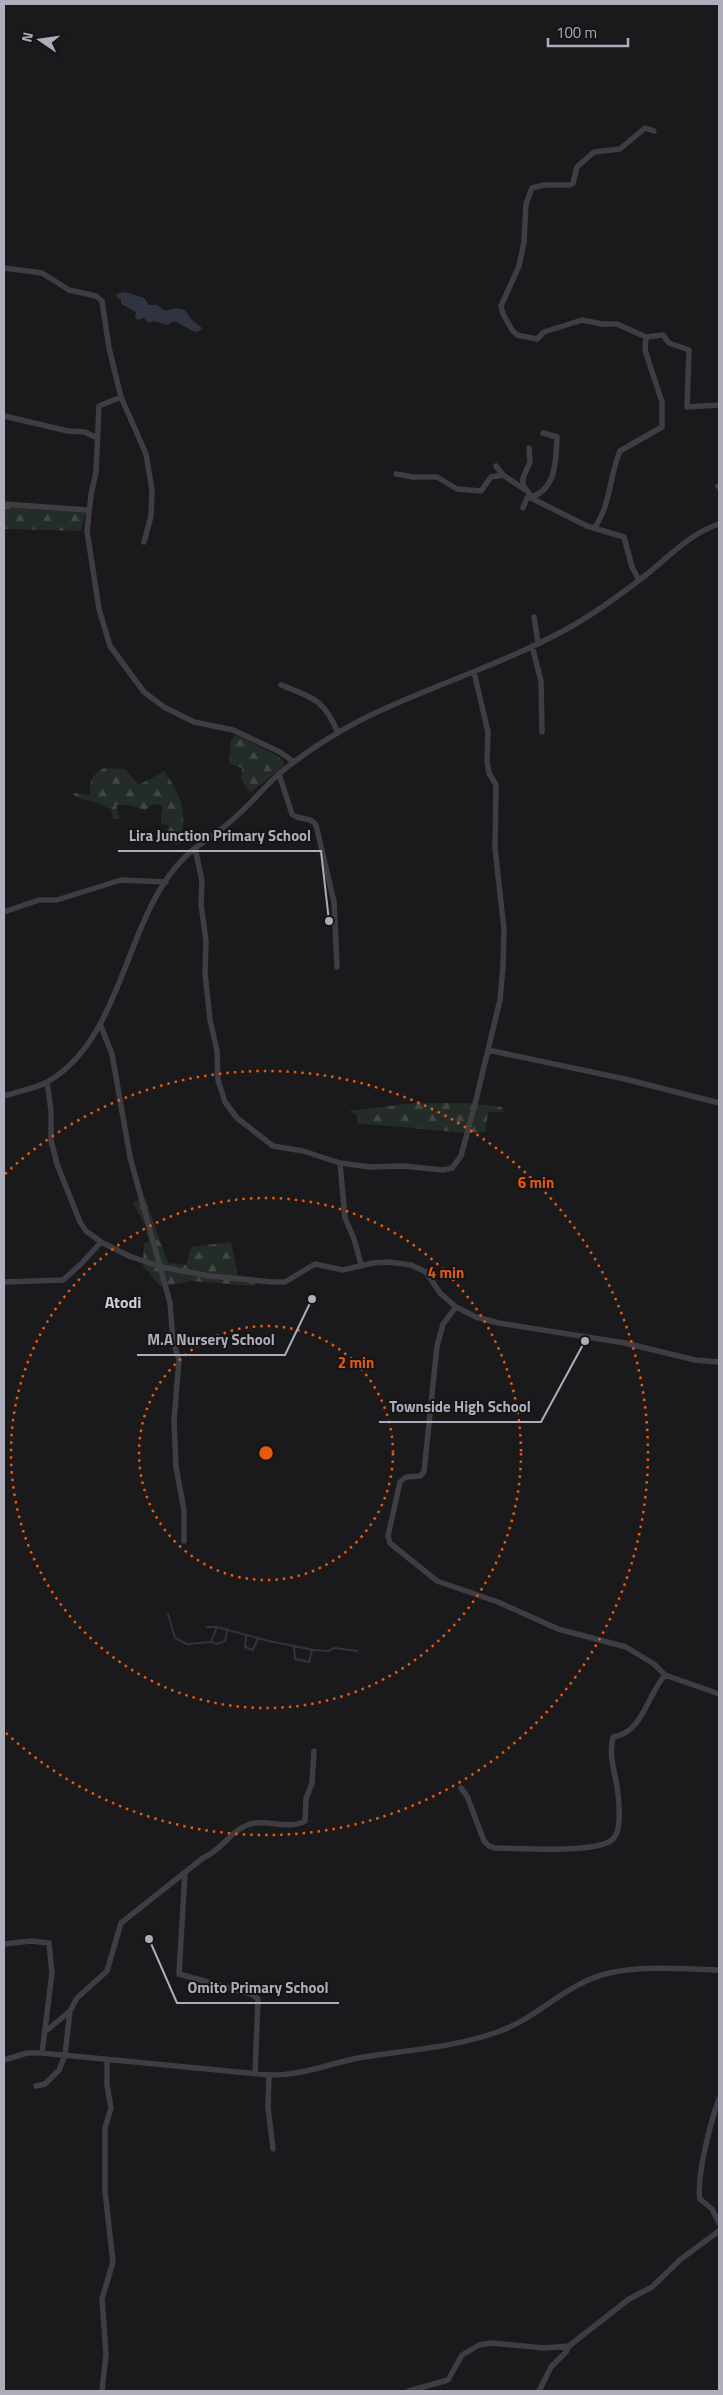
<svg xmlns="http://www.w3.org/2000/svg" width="723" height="2395" viewBox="0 0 723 2395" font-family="'Titillium Web',sans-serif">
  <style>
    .forest { fill: url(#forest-firs) }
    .water { fill: #303440 }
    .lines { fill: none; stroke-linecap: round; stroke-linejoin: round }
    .stream { stroke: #303440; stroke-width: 2 }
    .minor { stroke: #3e3d43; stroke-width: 5.5 }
    .ring { fill: none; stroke: #e8590c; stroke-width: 2.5; stroke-dasharray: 2.5 5 }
    .labels { text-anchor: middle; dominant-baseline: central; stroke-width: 4; stroke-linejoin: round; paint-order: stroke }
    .quarter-label { font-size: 16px; font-weight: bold; fill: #ceced7; stroke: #151517 }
    .centre { fill: #e8590c; stroke: #151517; stroke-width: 2.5 }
    .ring-label { font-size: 15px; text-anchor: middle; font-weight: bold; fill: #e8590c; stroke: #151517; stroke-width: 4; stroke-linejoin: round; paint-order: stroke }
    .leader { fill: none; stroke: #adadbb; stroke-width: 2 }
    .callout-dot { fill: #adadbb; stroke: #151517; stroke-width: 2 }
    .callout-label { font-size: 15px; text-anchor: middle; font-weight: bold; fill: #adadbb; stroke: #151517; stroke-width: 4; stroke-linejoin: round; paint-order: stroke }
  </style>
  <defs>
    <pattern id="forest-firs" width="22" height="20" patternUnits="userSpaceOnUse" patternTransform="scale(1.25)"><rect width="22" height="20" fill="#242c27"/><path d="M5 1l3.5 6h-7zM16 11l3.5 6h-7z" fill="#414844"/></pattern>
  </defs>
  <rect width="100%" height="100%" fill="#1a1a1c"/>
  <path class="forest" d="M 4,506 L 86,512 L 81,531 L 9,529 L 4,529 Z
    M 236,735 L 276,755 L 284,762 L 283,767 L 250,793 L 241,779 L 242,768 L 229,763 L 231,739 Z
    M 104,768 L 125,769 L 139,785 L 165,771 C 183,803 186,806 181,843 L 177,845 C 167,841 167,835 168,825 L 161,824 L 162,805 L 154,804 L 145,810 L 129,805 L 116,805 L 120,819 L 113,819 L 111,810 L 98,803 L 76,797 L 73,793 L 91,795 C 88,781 92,775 104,768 Z
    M 415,1103 L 469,1103 L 502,1107 L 504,1112 L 488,1112 L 485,1132 L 465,1133 L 357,1123 L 357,1115 L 349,1111 Z
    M 145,1197 L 168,1263 L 186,1265 L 191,1247 L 231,1242 L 239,1281 L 255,1283 L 255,1286 L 191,1281 L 161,1287 L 143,1266 L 144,1243 L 149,1241 L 145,1225 L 133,1203 Z"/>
  <path class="water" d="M 125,292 L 144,298 L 149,305 L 157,305 L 165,311 L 177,308 L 185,310 L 191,319 L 202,328 L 200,331 L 195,332 L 174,321 L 167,325 L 154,321 L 149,323 L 144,318 L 138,320 L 135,317 L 136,312 L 121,304 L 121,299 L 117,298 L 116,294 Z"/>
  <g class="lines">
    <path class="stream" d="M 168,1614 L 175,1638 L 187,1644 L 211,1642 L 217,1627 L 269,1641 L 314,1650 L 328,1651 L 335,1648 L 357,1651
      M 207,1627 L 217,1627
      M 246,1635 L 245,1647 L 253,1650 L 258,1638
      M 211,1642 L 217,1644 L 225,1641 L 227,1630
      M 294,1646 L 295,1659 L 309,1662 L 312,1650"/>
    <path class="minor" d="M 654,131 L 645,128 L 620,149 L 594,152 L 577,167 L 573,183 L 570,185 L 544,185 L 532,188 L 526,204 L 524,242 L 519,266 L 501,306 L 503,314 L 512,330 L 517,335 L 537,339 L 544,332 L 582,320 L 602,324 L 617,324 L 646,337 L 663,335 L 669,343 L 689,350 L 687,407 L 719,405
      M 4,268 L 42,273 L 69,290 L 96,296 L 102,301 L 109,348 L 121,397 L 146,454 L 152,490 L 151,516 L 144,542
      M 121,397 L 99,406 L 96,472 L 91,495 L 87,531 L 99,609 L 110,646 L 144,692 L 164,707 L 194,722 L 233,730 L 280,752 L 294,762
      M 4,416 L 68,431 L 85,432 L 97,438
      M 529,448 L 530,462 L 523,478 L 523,485 L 533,499 L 587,526 L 624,537 L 632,567 L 639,580
      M 496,466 L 503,475 L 524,489
      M 396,474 L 413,477 L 437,477 L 457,489 L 481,491 L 491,477 L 503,475
      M 718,486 L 719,487
      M 4,504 L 88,510
      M 523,508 L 527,498 C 556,492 556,463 557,437 L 543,433
      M 594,528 C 611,506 609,476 620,451 L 662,427 L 662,402 L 645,350 L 646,337
      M 534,617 L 538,643
      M 532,646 L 541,681 L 542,732
      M 281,685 C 313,698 324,699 338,733
      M 279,774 L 292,814 C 299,821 311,816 316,825 L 334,902 L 337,967
      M 195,848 L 202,881 L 201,904 L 206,941 L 205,973 L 210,1020 L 217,1051 L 218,1080 L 225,1102 L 237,1118 L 273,1146 L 303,1151 L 340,1163 L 370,1167 L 403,1166 L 443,1170 L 452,1168 L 461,1156 L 475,1104 L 500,1000 L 503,966 L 504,930 L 495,848 L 496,785 L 489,773 L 487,762 L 488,732 L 474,672
      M 4,912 L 39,900 L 57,900 L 121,880 L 166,882
      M 100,1024 L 112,1054 L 130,1157 L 170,1303 L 173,1341 L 179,1360 L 174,1420 L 176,1467 L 184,1510 L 184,1541
      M 488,1050 L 625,1079 L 719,1103
      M 47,1082 L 51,1110 L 51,1140 L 57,1164 L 80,1222 L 86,1231 L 101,1242 L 129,1256 L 161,1267 L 210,1276 L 273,1282 L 285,1282 L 315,1264 L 343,1270 L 373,1263 L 389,1262 L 411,1265 L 426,1272 L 440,1293 L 456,1307 L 476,1317 L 499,1323 L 625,1343 L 695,1360 L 719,1362
      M 4,1096 C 19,1091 35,1089 49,1081 C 125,1036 124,915 186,856 C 199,843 217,834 231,821 C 248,807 262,789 279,774 C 307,750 349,724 384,709 C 443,682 506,662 563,631 C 592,616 620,595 646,575 C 670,556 689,534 719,524
      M 340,1163 L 345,1218 L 354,1239 L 361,1264
      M 4,1282 L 63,1280 L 81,1264 L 101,1242
      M 456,1307 L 443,1324 L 437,1346 L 424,1472 L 420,1476 L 406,1477 L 400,1482 L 388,1536 L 390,1543 L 437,1581 L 498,1602 L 558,1629 L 626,1647 L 654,1664 L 665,1675 L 719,1694
      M 461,1788 L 467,1796 L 484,1841 L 489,1846 L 495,1848 C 519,1848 598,1854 613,1839 C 622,1830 619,1806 618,1794 C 616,1774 608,1757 613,1737 C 643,1733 647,1695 665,1675
      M 185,1872 L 179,1974 L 251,1994 L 258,1999 L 255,2074
      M 4,1944 L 31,1941 L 49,1943 L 52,1973 L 42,2053
      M 45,2032 L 70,2011
      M 4,2060 L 27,2053 L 42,2053 L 269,2075 C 301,2076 328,2064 358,2058 C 405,2050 455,2048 500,2031 C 541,2016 564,1984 609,1973 C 645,1965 683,1969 719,1970
      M 269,2075 L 268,2107 L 273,2149
      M 36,2086 L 45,2084 L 59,2070 L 65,2055 L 70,2011 L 77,1998 L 107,1971 L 121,1923 L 203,1858 C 224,1849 229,1831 250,1824 C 267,1819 290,1830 305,1821 L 306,1799 L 312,1783 L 314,1751
      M 719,2099 C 711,2120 696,2178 700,2199 L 712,2209 L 719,2223
      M 102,2391 L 106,2354 L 102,2299 L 113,2262 L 105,2191 L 105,2128 L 111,2108 L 107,2085 L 107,2060
      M 409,2391 L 448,2380 L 462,2355 L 479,2345 L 492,2343 L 544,2348 L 569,2346
      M 539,2391 L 551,2367 L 566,2352 L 569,2346 L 629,2299 L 652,2287 L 681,2259 L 719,2231"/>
  </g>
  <g class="ring">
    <circle cx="266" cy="1453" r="127"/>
    <circle cx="266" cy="1453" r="255"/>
    <path d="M5 1174A382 382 0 1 1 5 1732"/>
  </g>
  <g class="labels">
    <g class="quarter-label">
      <text x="123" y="1302">Atodi</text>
    </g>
  </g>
  <circle cx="266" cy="1453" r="8" class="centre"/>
  <g class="ring-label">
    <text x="536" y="1188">6 min</text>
    <text x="446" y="1278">4 min</text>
    <text x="356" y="1368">2 min</text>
  </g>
  <path class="leader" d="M329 921L321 851H118M312 1299L285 1355H137M585 1341L541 1422H379M149 1939L177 2003H339"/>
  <g class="callout-dot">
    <circle cx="329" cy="921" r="5"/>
    <circle cx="312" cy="1299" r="5"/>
    <circle cx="585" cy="1341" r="5"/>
    <circle cx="149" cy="1939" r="5"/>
  </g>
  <g class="callout-label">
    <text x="220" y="841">Lira Junction Primary School</text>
    <text x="211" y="1345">M.A Nursery School</text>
    <text x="460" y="1412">Townside High School</text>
    <text x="258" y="1993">Omito Primary School</text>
  </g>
  <rect width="723" height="2395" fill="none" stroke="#adadbb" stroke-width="10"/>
  <g transform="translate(40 40) rotate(283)" stroke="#151517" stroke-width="4" paint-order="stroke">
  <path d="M0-4L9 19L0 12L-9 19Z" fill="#adadbb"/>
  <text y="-8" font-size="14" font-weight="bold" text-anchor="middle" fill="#adadbb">N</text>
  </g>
  <path d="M548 38v8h80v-8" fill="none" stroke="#adadbb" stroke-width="2.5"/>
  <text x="556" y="38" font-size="15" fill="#adadbb" stroke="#151517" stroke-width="4" paint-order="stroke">100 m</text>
</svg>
